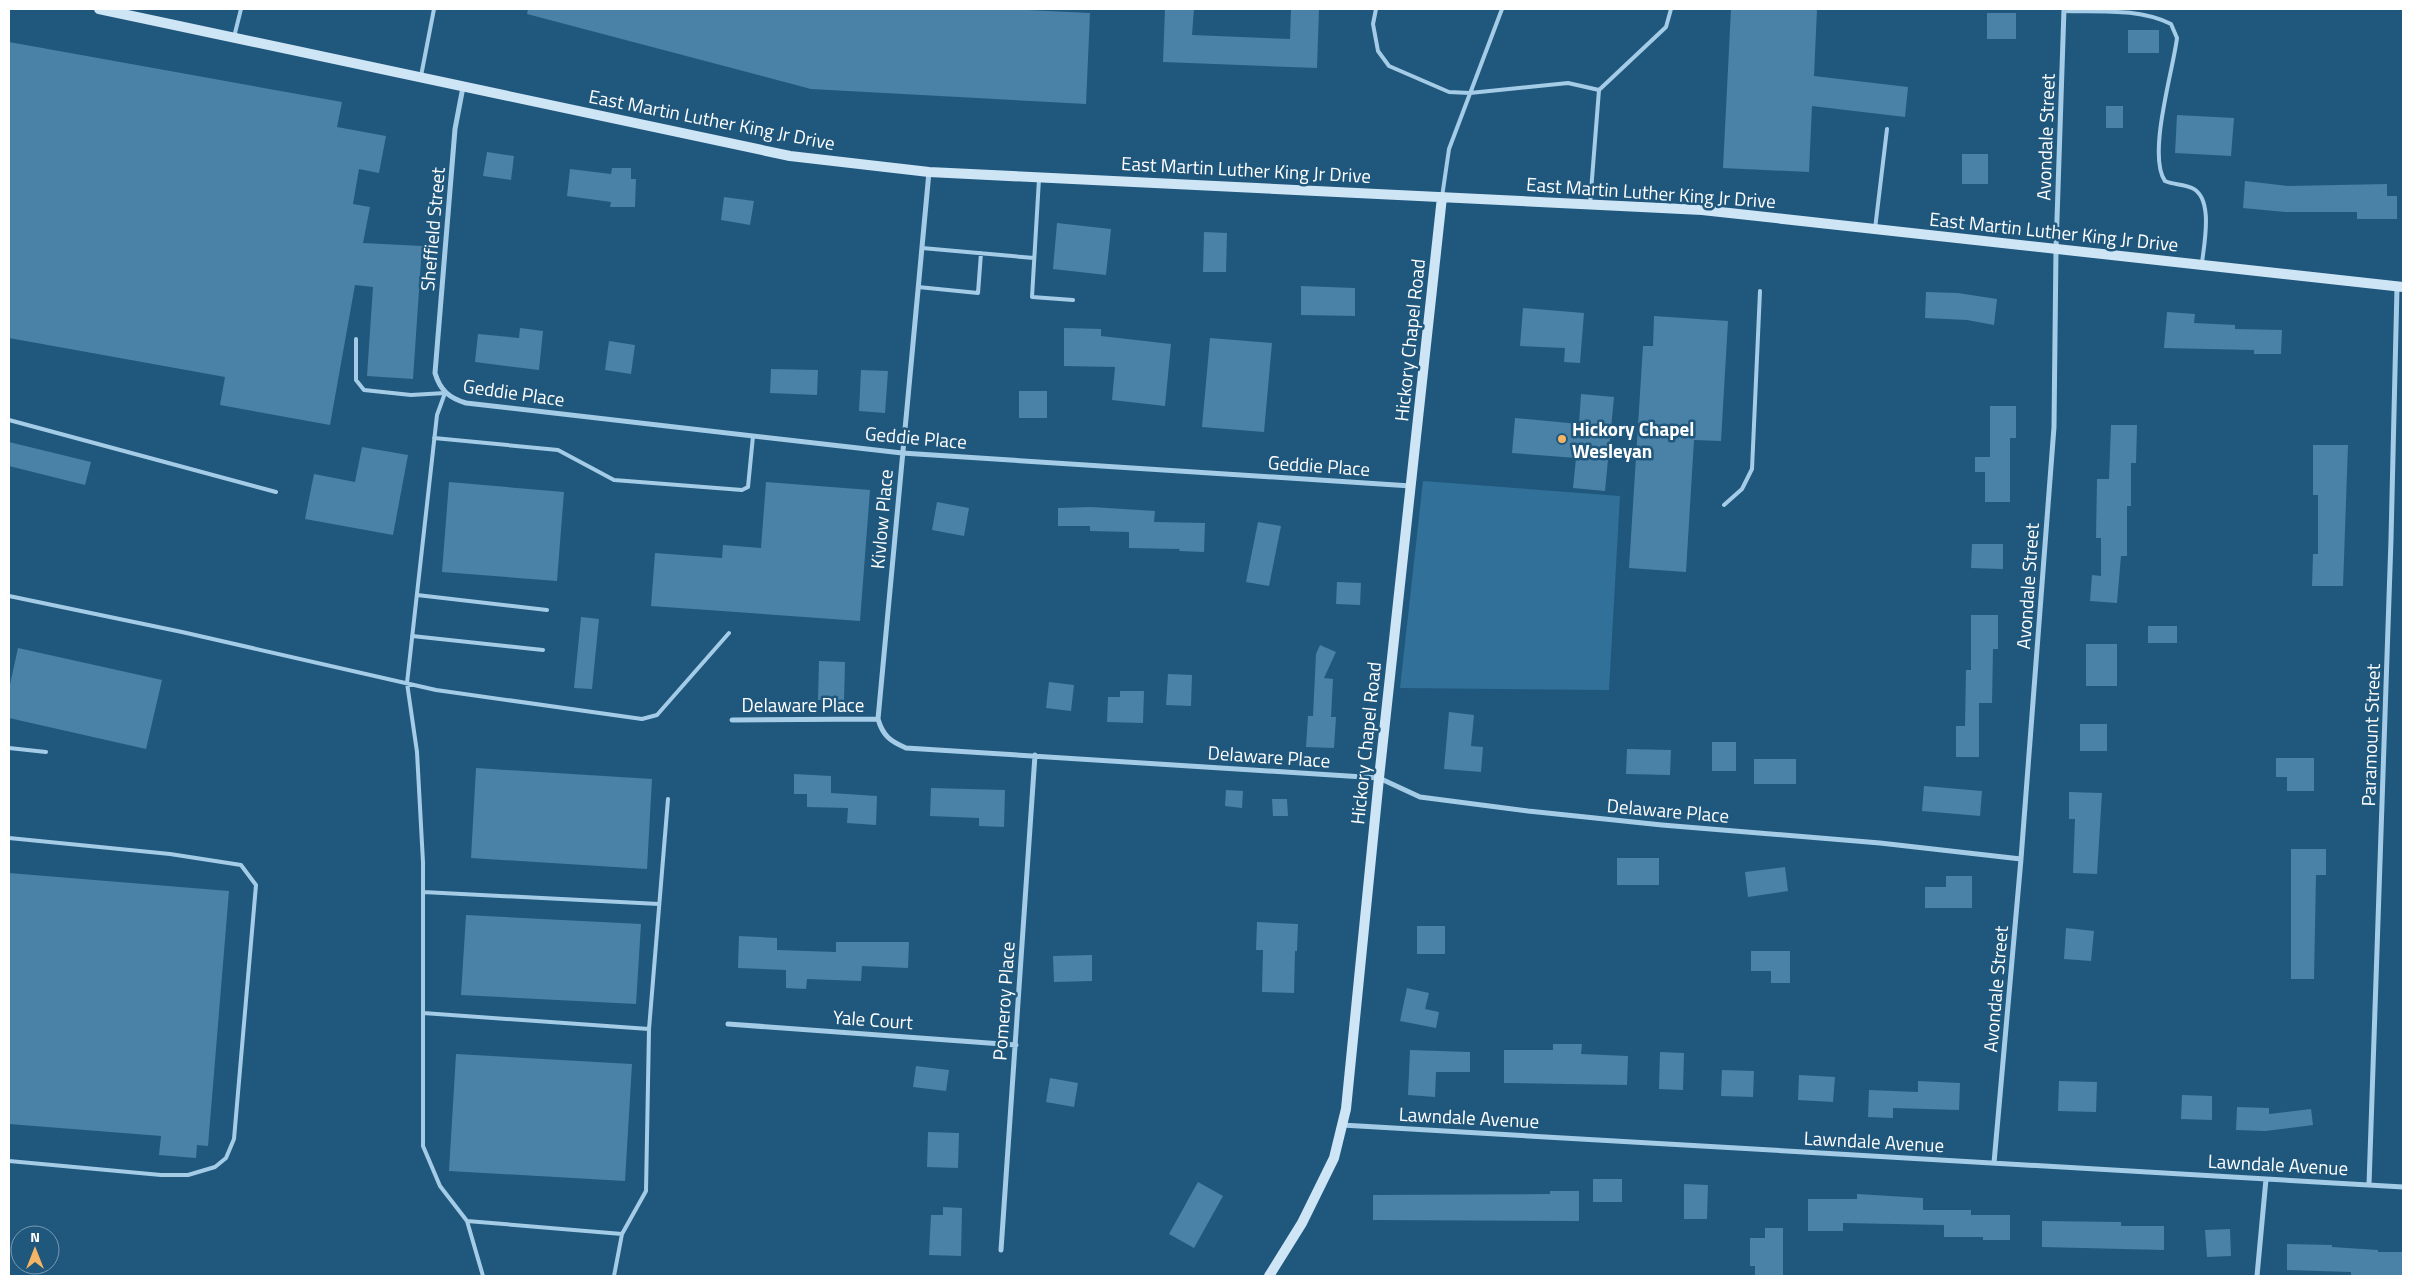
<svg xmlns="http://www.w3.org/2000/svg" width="2412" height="1285" viewBox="0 0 2412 1285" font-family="'Titillium Web',sans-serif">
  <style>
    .green { fill: #307099 }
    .building { fill: #4981a7 }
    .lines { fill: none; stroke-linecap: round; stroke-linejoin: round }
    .lane { stroke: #a4cce7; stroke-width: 4 }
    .street { stroke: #a4cce7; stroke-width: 5 }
    .secondary { stroke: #cee5f6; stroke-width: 10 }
    .poi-dot { fill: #f4b565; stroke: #20577d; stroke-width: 2 }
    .labels { text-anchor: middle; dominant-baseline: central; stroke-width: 5; stroke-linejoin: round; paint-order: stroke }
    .street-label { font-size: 19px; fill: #fff; stroke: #20577d }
    .poi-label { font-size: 19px; font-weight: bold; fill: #fff; stroke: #20577d; text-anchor: start }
  </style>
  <rect width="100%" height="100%" fill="#20577d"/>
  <path class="green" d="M 1423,481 L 1620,496 L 1609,690 L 1400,688 Z"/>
  <path class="building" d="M 528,9 L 1003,9 L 1090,13 L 1086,104 L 811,89 L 527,14 Z
    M 1165,9 L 1194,9 L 1192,35 L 1290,39 L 1291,9 L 1319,9 L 1317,68 L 1163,62 Z
    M 1731,9 L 1817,9 L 1814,76 L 1908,87 L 1905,117 L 1812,106 L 1809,172 L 1723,168 Z
    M 1987,13 L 2016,13 L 2016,39 L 1987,39 Z
    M 2128,30 L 2159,30 L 2159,53 L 2128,53 Z
    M 9,42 L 342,102 L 337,127 L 386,136 L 379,173 L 359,169 L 353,204 L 370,207 L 363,243 L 422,246 L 413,379 L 367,376 L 373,287 L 355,285 L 330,425 L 220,405 L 225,377 L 9,338 Z
    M 2106,106 L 2123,106 L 2123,128 L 2106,128 Z
    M 2177,115 L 2234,118 L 2231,156 L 2175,153 Z
    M 487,152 L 514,156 L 511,180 L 483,176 Z
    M 1962,154 L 1988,154 L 1988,184 L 1962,184 Z
    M 612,168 L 631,168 L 631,179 L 636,179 L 635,207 L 610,207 L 611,202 L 567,196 L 570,169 L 611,174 Z
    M 2245,181 L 2288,186 L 2387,184 L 2387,196 L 2397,196 L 2397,219 L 2357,219 L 2357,212 L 2285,212 L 2243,208 Z
    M 724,197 L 754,201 L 750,225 L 721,220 Z
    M 1057,223 L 1111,229 L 1106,275 L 1053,269 Z
    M 1204,232 L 1227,233 L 1226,272 L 1203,272 Z
    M 1301,286 L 1355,288 L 1355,316 L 1301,315 Z
    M 1926,292 L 1958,293 L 1997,299 L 1994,325 L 1967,320 L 1925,318 Z
    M 1523,308 L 1584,313 L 1580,363 L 1564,362 L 1565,348 L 1520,346 Z
    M 2167,312 L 2195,314 L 2194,323 L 2235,325 L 2235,329 L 2282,330 L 2281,354 L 2254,354 L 2254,350 L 2164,348 Z
    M 1654,316 L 1728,321 L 1721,441 L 1694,440 L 1686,572 L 1629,568 L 1643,346 L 1653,346 Z
    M 520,328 L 543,331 L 539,370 L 475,362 L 478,334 L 519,338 Z
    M 1064,328 L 1101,329 L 1101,336 L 1171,344 L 1165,406 L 1112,400 L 1115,367 L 1064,366 Z
    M 1210,338 L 1272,343 L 1264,432 L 1202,427 Z
    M 609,341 L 635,345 L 631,374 L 605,370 Z
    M 771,369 L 818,370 L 817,395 L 770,393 Z
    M 861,370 L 888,371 L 885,413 L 859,411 Z
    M 1019,391 L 1047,391 L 1047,418 L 1019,418 Z
    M 1581,394 L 1614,397 L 1605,491 L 1573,488 L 1576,458 L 1512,453 L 1515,418 L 1579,424 Z
    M 1990,406 L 2016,406 L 2016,438 L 2010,438 L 2010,502 L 1985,502 L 1985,472 L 1975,472 L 1975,457 L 1990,457 Z
    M 2111,425 L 2137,425 L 2136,463 L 2131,463 L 2131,506 L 2127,506 L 2127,556 L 2121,556 L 2117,603 L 2090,601 L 2092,575 L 2101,576 L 2101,538 L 2096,538 L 2097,479 L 2109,479 Z
    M 9,442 L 91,462 L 85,485 L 9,466 Z
    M 2313,445 L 2348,445 L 2343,586 L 2312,586 L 2313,554 L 2318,554 L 2318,495 L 2313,495 Z
    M 362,447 L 408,455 L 393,535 L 305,519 L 314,474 L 355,482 Z
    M 449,482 L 564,492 L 557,581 L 442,572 Z
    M 766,482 L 870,490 L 860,621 L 651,606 L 655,553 L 722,558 L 723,545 L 761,548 Z
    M 937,502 L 969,508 L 964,536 L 932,530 Z
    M 1091,507 L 1155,511 L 1154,522 L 1205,523 L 1204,552 L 1179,551 L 1180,549 L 1129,548 L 1129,532 L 1090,531 L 1090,526 L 1058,526 L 1058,508 Z
    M 1258,522 L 1281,526 L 1269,586 L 1246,582 Z
    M 1972,544 L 2003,544 L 2003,569 L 1971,568 Z
    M 1337,582 L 1361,583 L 1360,605 L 1336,604 Z
    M 1971,615 L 1998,615 L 1998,649 L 1993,649 L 1992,703 L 1979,703 L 1979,757 L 1956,757 L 1956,726 L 1965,726 L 1966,670 L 1971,670 Z
    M 581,617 L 599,619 L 592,689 L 574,688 Z
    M 2148,626 L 2177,626 L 2177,643 L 2148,643 Z
    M 2086,644 L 2117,644 L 2117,686 L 2086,686 Z
    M 1320,645 L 1336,652 L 1324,678 L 1333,679 L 1331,717 L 1336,717 L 1334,748 L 1306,747 L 1308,716 L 1313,716 L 1316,654 Z
    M 18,648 L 162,680 L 146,749 L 9,718 L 9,689 Z
    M 819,661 L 845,662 L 844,701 L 818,700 Z
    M 1168,674 L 1192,675 L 1191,706 L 1166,705 Z
    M 1049,682 L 1074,685 L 1071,711 L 1046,708 Z
    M 1120,691 L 1144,691 L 1143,723 L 1107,722 L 1108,697 L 1120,697 Z
    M 1449,712 L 1474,715 L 1471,746 L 1483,747 L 1481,772 L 1444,769 Z
    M 2080,724 L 2107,724 L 2107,751 L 2080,751 Z
    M 1712,742 L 1736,742 L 1736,771 L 1712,771 Z
    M 1627,749 L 1671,750 L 1670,775 L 1626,774 Z
    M 2276,758 L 2314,758 L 2314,791 L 2287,791 L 2287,777 L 2276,777 Z
    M 1754,759 L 1796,759 L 1796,784 L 1754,784 Z
    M 476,768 L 652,779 L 647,869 L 471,858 Z
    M 794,774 L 831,776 L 831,793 L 877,796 L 876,825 L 847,823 L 848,808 L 807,807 L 807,794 L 794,794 Z
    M 1924,786 L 1982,791 L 1980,816 L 1922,811 Z
    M 931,788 L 1005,790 L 1004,827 L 979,826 L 979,818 L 930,816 Z
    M 1226,790 L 1243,791 L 1242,808 L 1225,806 Z
    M 2069,792 L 2102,793 L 2097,874 L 2073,873 L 2075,819 L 2069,819 Z
    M 1272,799 L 1287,799 L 1288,816 L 1273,816 Z
    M 2291,849 L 2326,849 L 2326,875 L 2316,875 L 2314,979 L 2291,979 Z
    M 1617,858 L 1659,858 L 1659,885 L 1617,885 Z
    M 1785,867 L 1788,891 L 1748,897 L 1745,872 Z
    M 9,873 L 229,891 L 208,1146 L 197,1145 L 196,1158 L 159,1155 L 161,1136 L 9,1124 Z
    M 1946,876 L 1972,876 L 1972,908 L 1925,908 L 1925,887 L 1946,887 Z
    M 466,915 L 641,924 L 636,1004 L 461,995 Z
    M 1257,922 L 1298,924 L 1297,951 L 1295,951 L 1294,993 L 1262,992 L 1263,950 L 1256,950 Z
    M 1417,926 L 1445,926 L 1445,954 L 1417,954 Z
    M 2066,928 L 2094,931 L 2091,961 L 2064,959 Z
    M 739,936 L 777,938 L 777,950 L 836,952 L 836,942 L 909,942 L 908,968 L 862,966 L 861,981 L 807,979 L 806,989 L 786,988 L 786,970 L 738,968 Z
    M 1751,951 L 1790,951 L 1790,983 L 1771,983 L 1771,971 L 1751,971 Z
    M 1092,955 L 1092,981 L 1054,982 L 1053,956 Z
    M 1407,988 L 1429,993 L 1425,1009 L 1439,1012 L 1436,1028 L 1400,1021 Z
    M 1553,1044 L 1582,1044 L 1581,1054 L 1628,1056 L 1627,1085 L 1504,1083 L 1504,1050 L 1553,1050 Z
    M 1410,1050 L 1470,1052 L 1470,1072 L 1436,1072 L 1435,1097 L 1408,1095 Z
    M 1660,1052 L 1684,1053 L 1683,1090 L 1659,1089 Z
    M 456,1054 L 632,1064 L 625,1181 L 449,1171 Z
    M 916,1066 L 949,1070 L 946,1091 L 913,1087 Z
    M 1722,1070 L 1754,1071 L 1753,1097 L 1721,1096 Z
    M 1799,1075 L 1835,1077 L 1833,1102 L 1798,1100 Z
    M 1050,1078 L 1078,1083 L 1074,1107 L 1046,1102 Z
    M 1918,1081 L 1960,1083 L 1959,1110 L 1893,1108 L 1893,1118 L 1868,1117 L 1869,1090 L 1918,1092 Z
    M 2059,1081 L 2097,1082 L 2096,1112 L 2058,1111 Z
    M 2182,1095 L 2212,1096 L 2212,1120 L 2181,1119 Z
    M 2237,1107 L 2269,1108 L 2269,1114 L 2311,1109 L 2313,1125 L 2265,1131 L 2236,1130 Z
    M 928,1132 L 959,1133 L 958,1168 L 927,1167 Z
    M 1593,1179 L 1622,1179 L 1622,1202 L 1593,1202 Z
    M 1198,1182 L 1223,1196 L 1194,1248 L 1169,1234 Z
    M 1684,1184 L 1708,1185 L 1707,1219 L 1684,1219 Z
    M 1550,1191 L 1579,1191 L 1579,1221 L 1373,1220 L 1373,1195 L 1550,1194 Z
    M 1857,1194 L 1923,1198 L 1923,1210 L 1971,1210 L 1971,1215 L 2010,1215 L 2010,1240 L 1983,1240 L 1983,1237 L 1944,1237 L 1944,1225 L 1843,1223 L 1843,1231 L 1808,1231 L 1808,1199 L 1857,1199 Z
    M 943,1207 L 962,1208 L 961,1256 L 929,1255 L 931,1215 L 943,1215 Z
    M 2042,1221 L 2121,1222 L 2121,1226 L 2164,1226 L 2164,1250 L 2042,1247 Z
    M 1765,1228 L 1783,1228 L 1783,1276 L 1755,1276 L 1755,1266 L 1750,1266 L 1750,1238 L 1765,1238 Z
    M 2230,1229 L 2231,1256 L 2207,1257 L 2205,1230 Z
    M 2287,1244 L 2332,1245 L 2332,1247 L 2378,1250 L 2378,1252 L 2403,1252 L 2403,1276 L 2351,1275 L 2351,1272 L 2287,1270 Z"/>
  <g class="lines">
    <path class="lane" d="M 1376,9 L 1373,24 L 1378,51 L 1389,66 L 1449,92 L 1470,93 L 1568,83 L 1599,90
      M 2064,11 C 2100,12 2139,8 2171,24 L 2177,38 C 2173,71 2147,155 2165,181 C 2174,185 2183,184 2192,188 C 2214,198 2204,244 2202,263
      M 234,37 L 241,9
      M 421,76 L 434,9
      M 1039,179 L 1032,297 L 1073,300
      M 1442,197 L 1449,149 L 1502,9
      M 1590,204 L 1599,90 L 1666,27 L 1671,9
      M 1875,229 L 1887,129
      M 922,248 L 1034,258
      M 918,287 L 978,293 L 981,253
      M 356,339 L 356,380 L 364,390 L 411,395 L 445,393 L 437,415 L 407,683 L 417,752 L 423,862 L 423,1146 L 440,1186 L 467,1221 L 622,1234 L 646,1191 L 649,1029 L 423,1013
      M 9,420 L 276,492
      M 434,438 L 558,450 L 614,480 L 742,490 L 748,487 L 753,436
      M 1724,505 L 1742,489 L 1752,469 L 1760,291
      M 417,595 L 547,610
      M 9,596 L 182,632 L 436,690 L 642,719 L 657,715 L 729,633
      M 412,636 L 543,650
      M 9,748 L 46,752
      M 9,838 L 170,854 L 241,865 L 256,885 L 234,1139 L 226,1158 L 215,1167 L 188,1175 L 161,1175 L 9,1161
      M 423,892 L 659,904
      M 649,1029 L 668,799
      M 467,1221 L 483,1276
      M 614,1276 L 622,1234"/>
    <path class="street" d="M 463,87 L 455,129 L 435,373 C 440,390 449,398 466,403 L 902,453 L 1411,486
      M 929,172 L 878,719 C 883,736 890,741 906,748 L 1379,778 L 1420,797 L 1528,811 L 1662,825 L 1880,843 L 2021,859
      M 732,720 L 878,719
      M 728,1024 L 1016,1045
      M 1342,1125 L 2403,1187
      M 1994,1163 L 2021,859 L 2054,427 L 2056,249 L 2064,9
      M 2369,1185 L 2391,539 L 2397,287
      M 1001,1250 L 1035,755
      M 2257,1276 L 2266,1179"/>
    <path class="secondary" d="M 99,9 L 790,156 L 929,172 L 1702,210 L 2403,287
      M 1269,1276 L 1302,1223 L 1334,1158 L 1346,1109 L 1379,778 L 1442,197"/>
  </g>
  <circle class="poi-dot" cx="1562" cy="439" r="5"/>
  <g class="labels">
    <g class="street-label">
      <text transform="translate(712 119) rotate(11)">East Martin Luther King Jr Drive</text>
      <text transform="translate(2045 137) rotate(-88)">Avondale Street</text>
      <text transform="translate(1246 169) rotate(3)">East Martin Luther King Jr Drive</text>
      <text transform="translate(1651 192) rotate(4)">East Martin Luther King Jr Drive</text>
      <text transform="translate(432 229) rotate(-85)">Sheffield Street</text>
      <text transform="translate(2054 231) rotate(6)">East Martin Luther King Jr Drive</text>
      <text transform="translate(1409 340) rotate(-84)">Hickory Chapel Road</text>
      <text transform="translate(514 392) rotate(8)">Geddie Place</text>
      <text transform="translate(916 437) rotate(5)">Geddie Place</text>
      <text transform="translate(1319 465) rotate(4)">Geddie Place</text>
      <text transform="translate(881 519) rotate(-85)">Kivlow Place</text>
      <text transform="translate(2027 586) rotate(-86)">Avondale Street</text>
      <text x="803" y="704">Delaware Place</text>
      <text transform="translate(2370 735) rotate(-88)">Paramount Street</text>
      <text transform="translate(1365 743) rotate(-84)">Hickory Chapel Road</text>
      <text transform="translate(1269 756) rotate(4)">Delaware Place</text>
      <text transform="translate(1668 810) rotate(5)">Delaware Place</text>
      <text transform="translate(1995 989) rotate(-85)">Avondale Street</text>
      <text transform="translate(1003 1001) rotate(-86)">Pomeroy Place</text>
      <text transform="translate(873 1019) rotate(4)">Yale Court</text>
      <text transform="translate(1469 1117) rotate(3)">Lawndale Avenue</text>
      <text transform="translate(1874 1141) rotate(3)">Lawndale Avenue</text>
      <text transform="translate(2278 1164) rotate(3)">Lawndale Avenue</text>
    </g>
    <g class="poi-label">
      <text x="1572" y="428">Hickory Chapel<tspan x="1572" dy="22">Wesleyan</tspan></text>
    </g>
  </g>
  <rect width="2412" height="1285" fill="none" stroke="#ffffff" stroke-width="20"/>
  <g transform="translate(35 1250)"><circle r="24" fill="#20577d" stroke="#799ab1"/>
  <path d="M0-4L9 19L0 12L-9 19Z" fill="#f4b565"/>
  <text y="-8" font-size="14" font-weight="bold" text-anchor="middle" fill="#ffffff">N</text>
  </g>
</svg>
